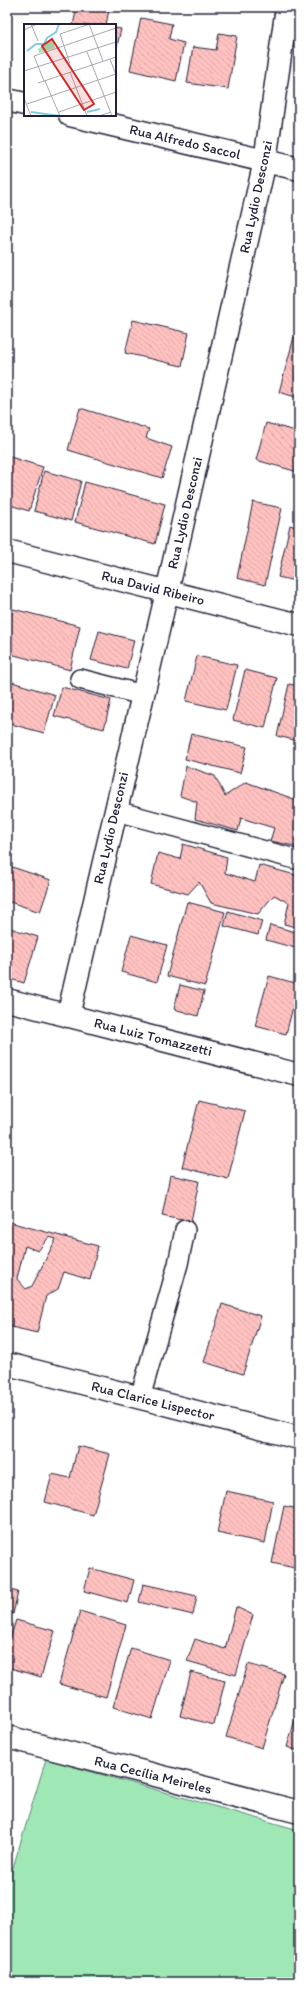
<svg xmlns="http://www.w3.org/2000/svg" width="306" height="1989" viewBox="0 0 306 1989" font-family="Itim,sans-serif">
  <style>
    .park { fill: #9fe8b6; stroke: #608578 }
    .building { fill: url(#building-back-hatch); stroke: #22223b; fill-rule: evenodd }
    .lines { fill: none; stroke-linecap: round; stroke-linejoin: round }
    .lane-casing { stroke: #22223b; stroke-width: 22 }
    .street-casing { stroke: #22223b; stroke-width: 25 }
    .lane { stroke: #fff; stroke-width: 19 }
    .street { stroke: #fff; stroke-width: 22 }
    .labels { text-anchor: middle; dominant-baseline: central; stroke-width: 3; stroke-linejoin: round; paint-order: stroke }
    .street-label { font-size: 14px; fill: #22223b; stroke: #fff }
    .inset-river { fill: none; stroke: #84cce5; stroke-width: 2 }
    .inset-road { fill: none; stroke: #a7a7b1; stroke-width: 1 }
    .view { fill: #d62828; fill-opacity: 0.15; stroke: #d62828; stroke-width: 2 }
    .inset-edge { fill: none; stroke: #22223b; stroke-width: 2 }
  </style>
  <defs>
    <pattern id="building-back-hatch" width="6" height="6" patternUnits="userSpaceOnUse"><rect width="6" height="6" fill="#ffc2c0"/><path d="M-1 5l2 2M0 0l6 6M5-1l2 2" fill="none" stroke="#daa6a6"/></pattern>
  </defs>
  <rect width="100%" height="100%" fill="#fff"/>
  <filter id="ink" filterUnits="userSpaceOnUse"><feTurbulence type="fractalNoise" baseFrequency=".025" numOctaves="2"/><feDisplacementMap in="SourceGraphic" scale="8" xChannelSelector="R" yChannelSelector="G"/><feConvolveMatrix kernelMatrix="1 2 1 2 8 2 1 2 1" color-interpolation-filters="sRGB"/></filter>
  <g filter="url(#ink)">
    <path class="park" d="M 46,1759 L 299,1830 L 299,1982 L 7,1982 L 7,1887 Z"/>
    <path class="building" d="M 77,7 L 93,7 L 109,10 L 106,25 L 73,25 Z
      M 141,18 L 172,24 L 169,39 L 184,43 L 176,81 L 130,70 Z
      M 115,28 L 121,29 L 115,55 Z
      M 219,33 L 237,36 L 228,89 L 187,83 L 193,47 L 216,50 Z
      M 133,320 L 189,333 L 182,366 L 125,353 Z
      M 294,337 L 299,338 L 299,398 L 279,392 Z
      M 80,408 L 149,429 L 146,438 L 172,447 L 162,478 L 68,450 Z
      M 266,423 L 299,432 L 298,472 L 256,460 Z
      M 7,456 L 43,467 L 29,511 L 7,504 Z
      M 44,471 L 81,481 L 71,521 L 34,511 Z
      M 85,482 L 165,504 L 155,544 L 75,522 Z
      M 253,502 L 282,508 L 265,585 L 237,578 Z
      M 290,525 L 299,528 L 299,582 L 278,577 Z
      M 13,609 L 80,626 L 70,670 L 7,653 L 7,633 Z
      M 99,631 L 134,640 L 127,669 L 91,660 Z
      M 197,656 L 237,665 L 226,710 L 186,701 Z
      M 245,670 L 277,678 L 265,728 L 233,720 Z
      M 12,682 L 55,695 L 44,733 L 7,723 L 7,698 Z
      M 289,684 L 299,686 L 299,741 L 277,736 Z
      M 62,687 L 111,700 L 104,729 L 54,716 Z
      M 191,734 L 247,747 L 240,773 L 185,759 Z
      M 186,766 L 215,776 L 225,796 L 246,782 L 294,799 L 299,805 L 299,847 L 270,841 L 274,828 L 241,818 L 238,831 L 195,819 L 197,802 L 180,796 Z
      M 183,844 L 227,857 L 225,873 L 255,882 L 259,865 L 299,876 L 299,928 L 284,924 L 289,903 L 274,895 L 258,914 L 211,903 L 199,882 L 188,894 L 151,884 L 158,853 L 180,859 Z
      M 12,867 L 51,880 L 40,912 L 7,901 L 7,882 Z
      M 187,902 L 225,912 L 205,986 L 167,976 Z
      M 228,911 L 262,921 L 258,935 L 224,926 Z
      M 270,925 L 299,933 L 299,949 L 266,940 Z
      M 7,927 L 38,937 L 24,983 L 7,978 Z
      M 131,935 L 167,945 L 157,982 L 121,972 Z
      M 269,976 L 299,984 L 286,1034 L 255,1026 Z
      M 180,985 L 204,991 L 198,1016 L 174,1009 Z
      M 199,1100 L 245,1111 L 228,1179 L 182,1167 Z
      M 170,1175 L 199,1181 L 191,1222 L 162,1216 Z
      M 9,1222 L 98,1246 L 90,1280 L 64,1272 L 58,1289 L 46,1296 L 37,1333 L 7,1326 L 7,1229 ZM 49,1237 L 56,1239 L 32,1286 L 26,1289 L 17,1279 L 25,1246 L 38,1251 Z
      M 222,1304 L 261,1316 L 243,1374 L 204,1362 Z
      M 78,1446 L 110,1454 L 93,1515 L 45,1502 L 52,1474 L 70,1478 Z
      M 226,1491 L 273,1501 L 265,1543 L 217,1533 Z
      M 284,1506 L 299,1509 L 299,1569 L 272,1563 Z
      M 90,1568 L 134,1580 L 128,1603 L 84,1591 Z
      M 143,1584 L 197,1596 L 193,1615 L 139,1602 Z
      M 7,1589 L 18,1592 L 13,1614 L 7,1612 Z
      M 236,1607 L 253,1615 L 236,1675 L 187,1661 L 195,1639 L 225,1649 Z
      M 80,1611 L 126,1625 L 106,1697 L 59,1684 Z
      M 16,1620 L 55,1631 L 41,1677 L 7,1667 L 7,1648 Z
      M 131,1648 L 170,1660 L 152,1719 L 113,1707 Z
      M 248,1664 L 284,1674 L 262,1748 L 226,1737 Z
      M 191,1672 L 225,1681 L 214,1725 L 180,1716 Z
      M 299,1706 L 299,1751 L 287,1747 Z"/>
    <g class="lines">
      <defs>
        <path id="lane" d="M 80,679 L 143,695
          M 116,811 L 295,859
          M 140,1398 L 178,1264 L 185,1230"/>
        <path id="street" d="M 7,100 L 25,104
          M 70,115 L 299,169
          M 7,551 L 299,625
          M 7,1000 L 299,1075
          M 68,1016 L 167,592 L 265,161 L 287,7
          M 7,1364 L 299,1438
          M 7,1737 L 299,1812"/>
      </defs>
      <use href="#lane" class="lane-casing"/>
      <use href="#street" class="street-casing"/>
      <use href="#lane" class="lane"/>
      <use href="#street" class="street"/>
    </g>
  </g>
  <g class="labels">
    <g class="street-label">
      <text transform="translate(185 142) rotate(13)">Rua Alfredo Saccol</text>
      <text transform="translate(256 197) rotate(-78)">Rua Lydio Desconzi</text>
      <text transform="translate(185 513) rotate(-77)">Rua Lydio Desconzi</text>
      <text transform="translate(153 588) rotate(14)">Rua David Ribeiro</text>
      <text transform="translate(111 828) rotate(-77)">Rua Lydio Desconzi</text>
      <text transform="translate(153 1037) rotate(14)">Rua Luiz Tomazzetti</text>
      <text transform="translate(153 1401) rotate(14)">Rua Clarice Lispector</text>
      <text transform="translate(153 1775) rotate(14)">Rua Cecília Meireles</text>
    </g>
  </g>
  <g transform="translate(24 24)">
    <rect width="92" height="92" fill="#fff"/>
    <path d="M 29,15 L 31,24 L 15,29 L 14,25 Z" fill="#9fe8b6"/>
    <path class="inset-river" d="M 3,27 L 12,20 L 20,20 L 23,14 L 32,8 L 35,0M 7,88 L 36,92M 63,88 L 76,85"/>
    <path class="inset-road" d="M 7,0 L 14,17M 65,0 L 79,37M 0,6 L 13,0M 63,28 L 88,92M 86,35 L 92,51M 46,40 L 36,10 L 66,0M 0,47 L 92,18M 46,48 L 63,92M 20,57 L 10,32 L 92,4M 21,57 L 36,92M 14,59 L 92,33M 0,74 L 7,92M 3,80 L 92,50M 35,88 L 92,68M 75,92 L 87,88"/>
    <path class="view" d="M 28,15 L 70,80 L 60,86 L 18,22 Z"/>
    <rect width="92" height="92" class="inset-edge"/>
  </g>
  <rect width="306" height="1989" fill="none" stroke="#fff" stroke-width="24"/>
  <rect x="12" y="12" width="282" height="1965" fill="none" stroke="#22223b" stroke-width="1.5" filter="url(#ink)"/>
</svg>
